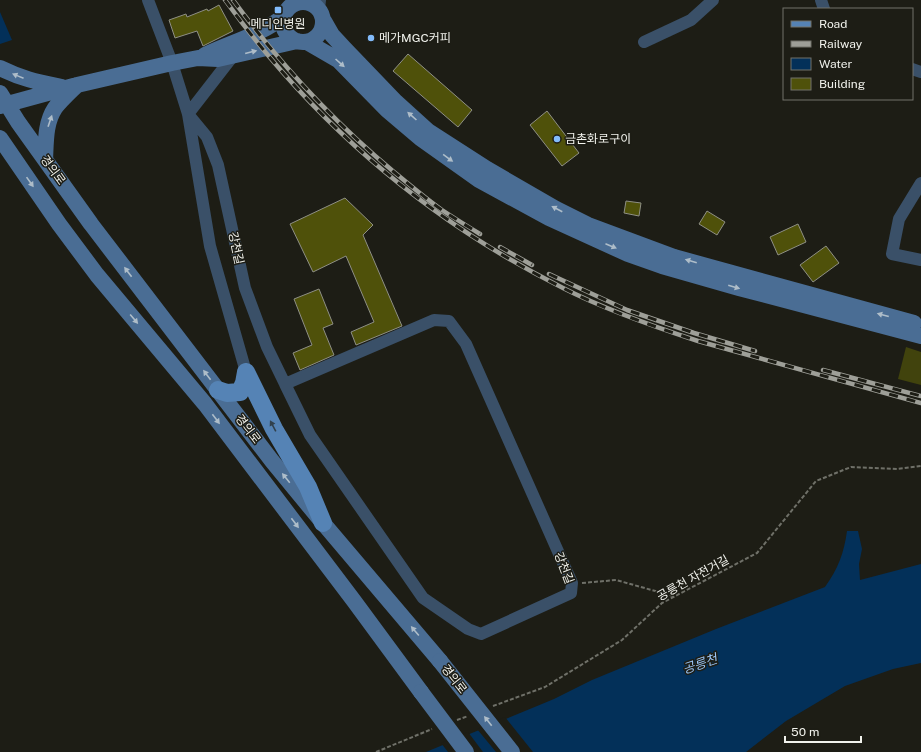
<svg xmlns="http://www.w3.org/2000/svg" width="921" height="752" viewBox="0 0 921 752" font-family="'Public Sans','Noto Sans KR',sans-serif">
  <style>
    .green { fill: #41430d }
    .water { fill: #033059 }
    .pier { fill: #1d1d15 }
    .building { fill: #4f510a; stroke: #8e8f85 }
    .lines { fill: none; stroke-linecap: round; stroke-linejoin: round }
    .path { stroke: #6f7068; stroke-width: 2; stroke-dasharray: 4 2; stroke-linecap: butt }
    .street { stroke: #3a5068; stroke-width: 12 }
    .secondary { stroke: #4a6d94; stroke-width: 16 }
    .primary { stroke: #5583b5; stroke-width: 18 }
    .rail-casing { stroke: #9e9f98; stroke-width: 4.5 }
    .rail { stroke: #1d1d15; stroke-width: 3; stroke-dasharray: 9; stroke-linecap: butt }
    .secondary-bridge { stroke: #4a6d94; stroke-width: 16 }
    .oneway { fill: #aebdc9 }
    .oneway2 { fill: #31414d }
    .poi-dot { fill: #83bcfb; stroke: #1d1d15; stroke-width: 1.5 }
    .labels { text-anchor: middle; dominant-baseline: central; stroke-width: 3; stroke-linejoin: round; paint-order: stroke }
    .poi-label { font-size: 12px; fill: #f1f2ec; stroke: #1d1d15; text-anchor: start }
    .street-label { font-size: 12px; fill: #f1f2ec; stroke: #1d1d15 }
    .water-label { font-size: 13px; font-style: italic; fill: #9cc7f8; stroke: #1d1d15 }
  </style>
  <rect width="100%" height="100%" fill="#1d1d15"/>
  <path class="green" d="M 906,347 L 921,352 L 921,385 L 898,379 Z"/>
  <path class="water" d="M 0,12 L 12,40 L 0,44 Z
    M 847,531 L 858,531 L 862,549 L 859,564 L 860,580 L 921,564 L 921,663 L 893,669 L 845,686 L 786,721 L 746,752 L 426,752 L 554,699 L 592,680 L 716,629 L 825,587 C 838,569 844,553 847,531 Z"/>
  <path class="pier" d="M 505,717 L 533,752 L 496,752 L 477,729 Z
    M 468,732 L 483,752 L 448,752 L 441,743 Z"/>
  <path class="building" d="M 219,5 L 233,31 L 203,46 L 197,31 L 175,38 L 169,20 L 186,14 L 187,17 L 207,9 L 208,11 Z
    M 408,54 L 472,110 L 458,127 L 393,71 Z
    M 547,111 L 579,153 L 562,166 L 530,125 Z
    M 345,198 L 373,225 L 363,235 L 402,326 L 356,345 L 351,332 L 374,322 L 346,256 L 313,272 L 290,224 Z
    M 626,201 L 641,203 L 639,216 L 624,213 Z
    M 707,211 L 725,222 L 717,235 L 699,224 Z
    M 798,224 L 806,242 L 778,255 L 770,237 Z
    M 826,246 L 839,263 L 813,282 L 800,265 Z
    M 319,289 L 333,324 L 323,328 L 334,355 L 300,370 L 293,353 L 312,345 L 294,299 Z"/>
  <g class="lines">
    <path class="path" d="M 582,583 L 616,580 L 673,596
      M 493,706 L 545,687 L 622,640 L 662,603 L 757,553 L 816,481 L 851,467 L 897,469 L 921,466
      M 457,720 L 468,716
      M 376,752 L 432,729"/>
    <path class="street" d="M 148,0 L 172,63 L 188,114 L 210,246 L 246,372
      M 821,0 L 824,9
      M 291,5 L 293,0
      M 319,9 L 320,0
      M 644,42 L 691,20 L 713,0
      M 233,56 L 188,114 L 207,137 L 218,165 L 245,288 L 267,347 L 285,384 L 434,320 L 449,321 L 466,344 L 572,583 L 571,593 L 481,634 L 468,629 L 423,598 L 310,435 L 285,384
      M 912,69 L 921,72
      M 921,183 L 899,219 L 892,254 L 921,260"/>
    <path class="secondary" d="M283 22a20 20 0 1 1 40 0a20 20 0 1 1-40 0Z
      M 324,21 L 332,35 L 344,48 L 396,102 L 428,131 L 487,169 L 556,209 L 588,225 L 674,257 L 914,323
      M 307,42 L 338,60 L 387,110 L 420,138 L 479,180 L 549,218 L 628,254 L 662,266 L 739,288 L 921,336
      M 205,55 C 232,42 261,35 284,16
      M 0,68 C 22,79 38,82 62,87
      M 0,93 L 18,122 L 91,224 L 272,461 L 323,523 L 440,661
      M 0,106 L 77,85 L 172,63 L 198,58 L 218,59 L 297,41
      M 0,138 L 59,224 L 97,275 L 205,404 L 354,601 L 421,692
      M 45,160 C 46,142 45,123 55,108 C 61,100 70,92 77,85"/>
    <path class="primary" d="M 246,372 L 274,429 L 308,487 L 323,523
      M 218,390 L 227,393 L 240,392 L 244,383 L 246,372"/>
    <defs>
      <path id="rail" d="M 225,0 C 314,123 427,220 563,288 C 606,310 652,326 698,341 L 921,403
        M 233,0 C 280,64 334,122 394,172 C 410,185 425,198 442,210 C 454,218 467,226 480,234
        M 500,247 L 532,265
        M 549,274 L 627,310 L 694,333 L 755,351
        M 823,370 L 921,396"/>
    </defs>
    <use href="#rail" class="rail-casing"/>
    <use href="#rail" class="rail"/>
    <path class="secondary-bridge" d="M 440,661 L 512,752
      M 421,692 L 466,752"/>
  </g>
  <defs><path id="oneway-solid" d="M-6-.8H1V-3.2L6.5 0L1 3.2V.8H-6Z"/></defs>
  <g class="oneway">
    <use href="#oneway-solid" transform="translate(251 52) rotate(-14)"/>
    <use href="#oneway-solid" transform="translate(340 63) rotate(42)"/>
    <use href="#oneway-solid" transform="translate(18 76) rotate(-158)"/>
    <use href="#oneway-solid" transform="translate(412 116) rotate(-138)"/>
    <use href="#oneway-solid" transform="translate(50 121) rotate(-71)"/>
    <use href="#oneway-solid" transform="translate(448 158) rotate(36)"/>
    <use href="#oneway-solid" transform="translate(30 182) rotate(55)"/>
    <use href="#oneway-solid" transform="translate(557 209) rotate(-152)"/>
    <use href="#oneway-solid" transform="translate(611 246) rotate(23)"/>
    <use href="#oneway-solid" transform="translate(691 261) rotate(-164)"/>
    <use href="#oneway-solid" transform="translate(128 272) rotate(-127)"/>
    <use href="#oneway-solid" transform="translate(734 287) rotate(16)"/>
    <use href="#oneway-solid" transform="translate(883 315) rotate(-165)"/>
    <use href="#oneway-solid" transform="translate(134 319) rotate(50)"/>
    <use href="#oneway-solid" transform="translate(207 375) rotate(-127)"/>
    <use href="#oneway-solid" transform="translate(216 419) rotate(53)"/>
    <use href="#oneway-solid" transform="translate(286 478) rotate(-129)"/>
    <use href="#oneway-solid" transform="translate(295 523) rotate(53)"/>
    <use href="#oneway-solid" transform="translate(415 631) rotate(-130)"/>
    <use href="#oneway-solid" transform="translate(488 721) rotate(-128)"/>
  </g>
  <use class="oneway2" href="#oneway-solid" transform="translate(273 426) rotate(-118)"/>
  <g class="poi-dot">
    <rect x="274" y="6" width="8" height="8" rx="2"/>
    <circle cx="371" cy="38" r="4"/>
    <circle cx="557" cy="139" r="4"/>
  </g>
  <g class="labels">
    <g class="poi-label">
      <text x="278" y="24" text-anchor="middle">메디인병원</text>
      <text x="379" y="38">메가MGC커피</text>
      <text x="565" y="139">금촌화로구이</text>
    </g>
    <g class="street-label">
      <text transform="translate(53 170) rotate(54)">경의로</text>
      <text transform="translate(236 248) rotate(78)">강천길</text>
      <text transform="translate(248 429) rotate(53)">경의로</text>
      <text transform="translate(564 568) rotate(69)">강천길</text>
      <text transform="translate(693 578) rotate(-29)">공릉천 자전거길</text>
      <text transform="translate(454 679) rotate(52)">경의로</text>
    </g>
    <g class="water-label">
      <text transform="translate(700 664) rotate(-19)">공릉천</text>
    </g>
  </g>
  <rect x="783" y="8" width="130" height="92" fill="#1d1d15" stroke="#72726b"/>
  <rect x="791" y="21" width="20" height="6" fill="#5583b5" stroke="#72726b"/>
  <text x="819" y="28" font-size="12" fill="#f1f2ec">Road</text>
  <rect x="791" y="41" width="20" height="6" fill="#9e9f98" stroke="#72726b"/>
  <text x="819" y="48" font-size="12" fill="#f1f2ec">Railway</text>
  <rect x="791" y="58" width="20" height="12" fill="#033059" stroke="#72726b"/>
  <text x="819" y="68" font-size="12" fill="#f1f2ec">Water</text>
  <rect x="791" y="78" width="20" height="12" fill="#4f510a" stroke="#72726b"/>
  <text x="819" y="88" font-size="12" fill="#f1f2ec">Building</text>
  <path d="M785 736v6h76v-6" fill="none" stroke="#f1f2ec" stroke-width="2"/>
  <text x="791" y="736" font-size="12" fill="#f1f2ec" stroke="#1d1d15" stroke-width="3" paint-order="stroke">50 m</text>
</svg>
